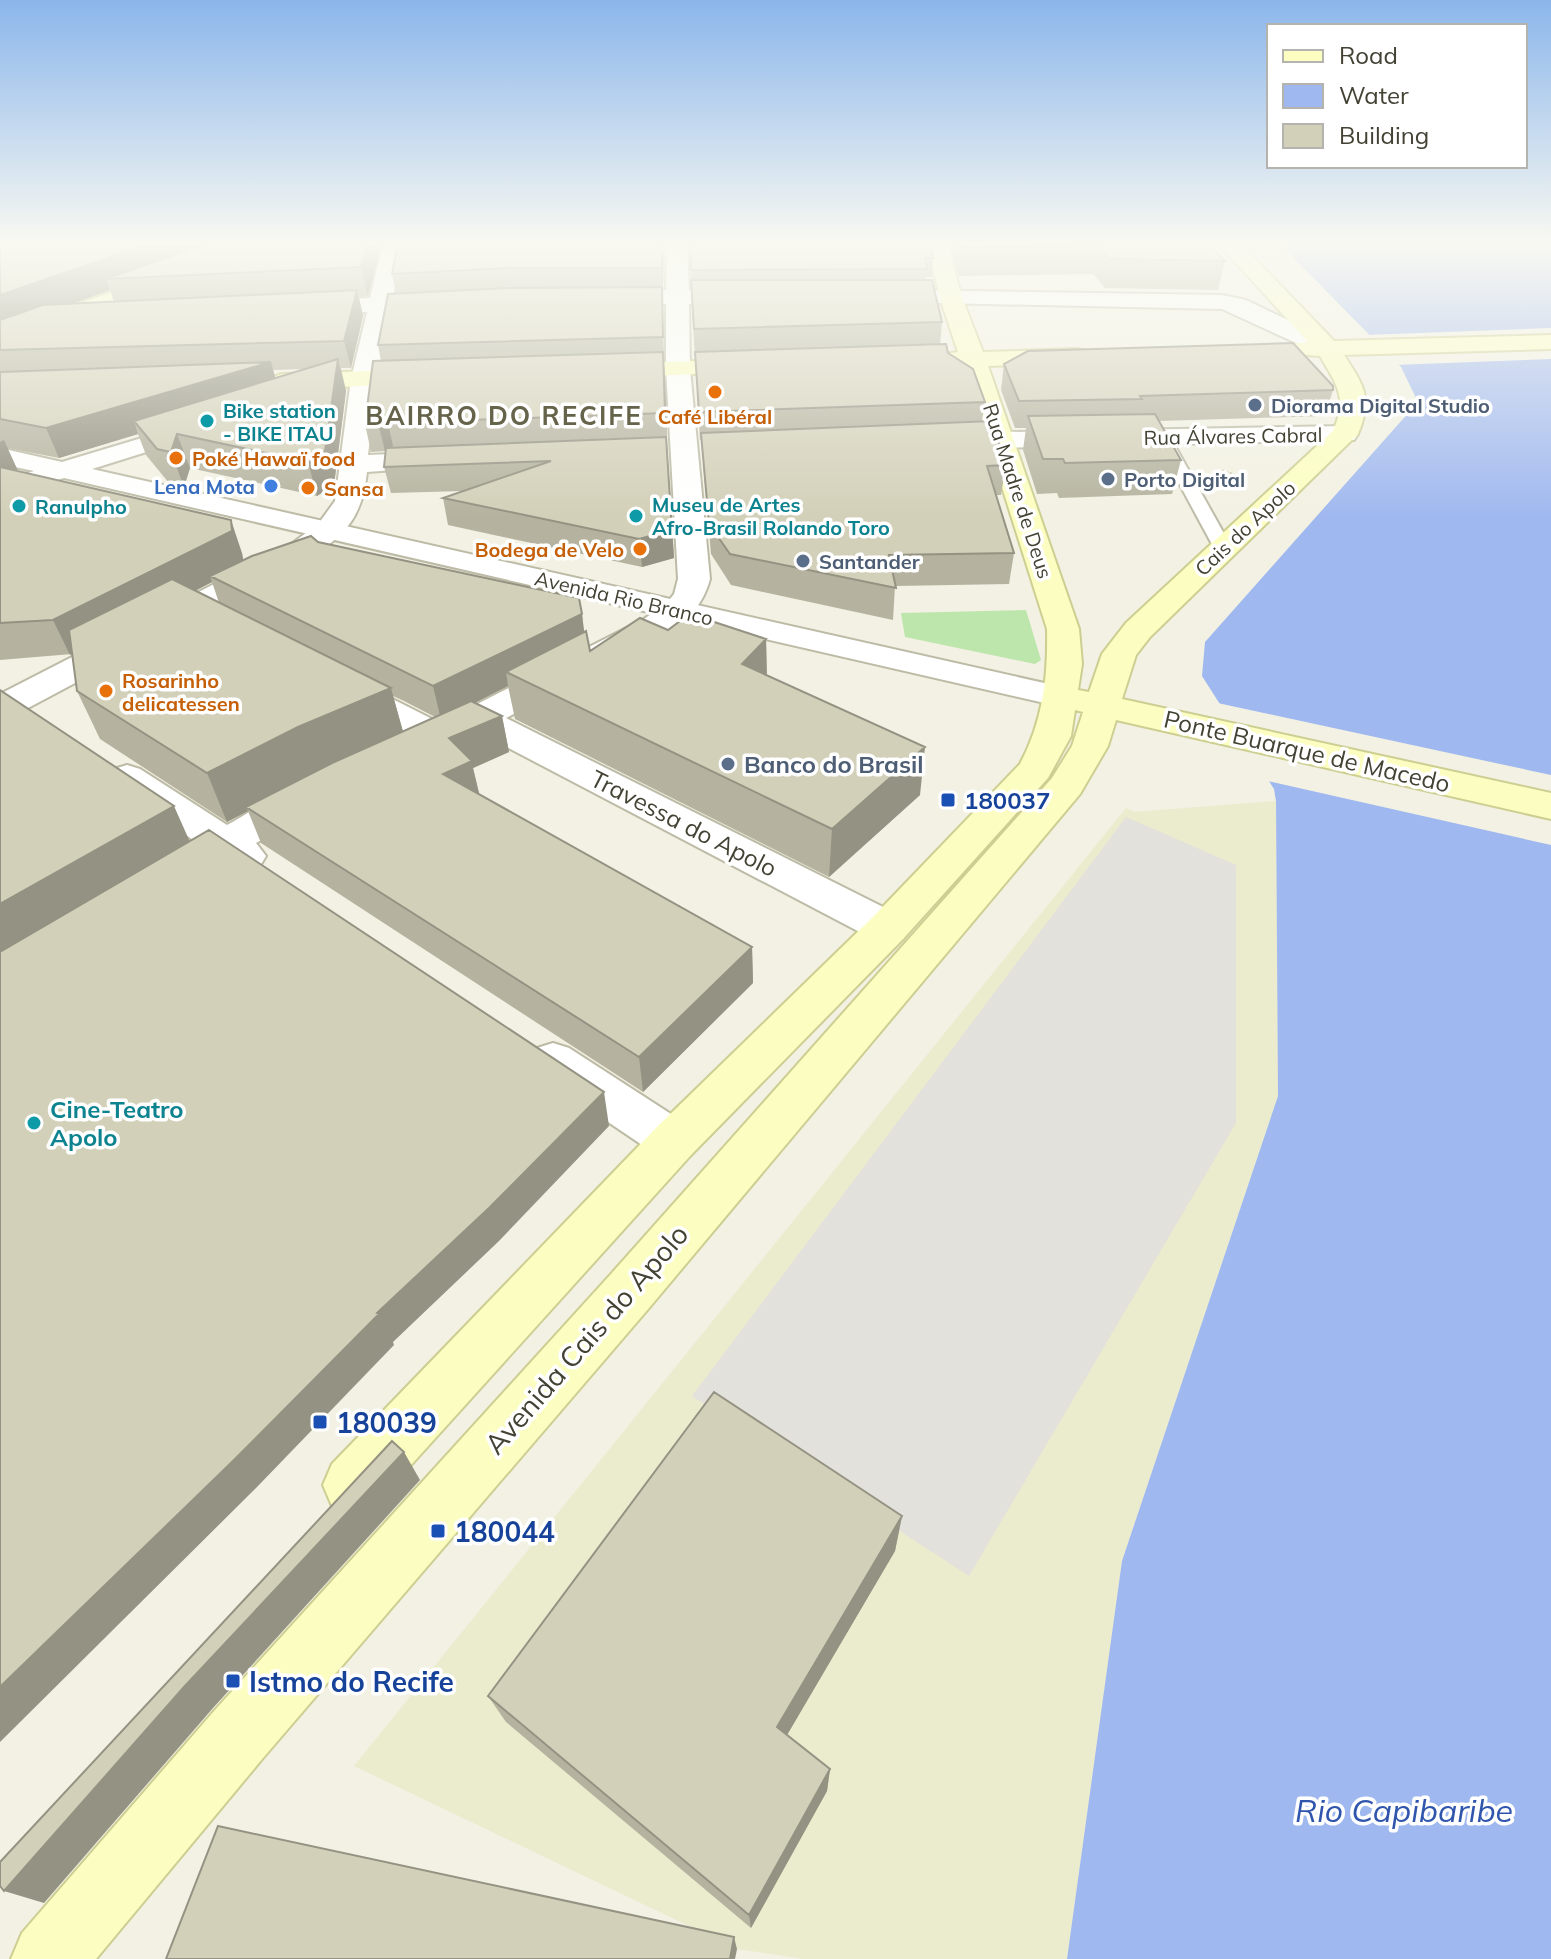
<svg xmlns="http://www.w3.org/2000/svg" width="1551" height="1959" viewBox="0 0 1551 1959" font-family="Mulish,sans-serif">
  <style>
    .education { fill: #ebebcd }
    .green { fill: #bce6ac }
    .parking { fill: #e2e1dc }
    .water { fill: #9fb8ef }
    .pier { fill: #f2f1e3 }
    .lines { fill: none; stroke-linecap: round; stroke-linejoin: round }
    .service-casing { stroke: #bdbba6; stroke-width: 4 }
    .pedestrian-casing { stroke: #bdbba6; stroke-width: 4 }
    .minor-casing { stroke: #bdbba6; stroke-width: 4 }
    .secondary-casing { stroke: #cdce92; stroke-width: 4 }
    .path { stroke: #bebb98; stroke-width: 3; stroke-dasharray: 2 2; stroke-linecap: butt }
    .service { fill: #fff; fill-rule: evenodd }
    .pedestrian { fill: #fff; fill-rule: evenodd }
    .minor { fill: #fff; fill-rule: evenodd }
    .secondary { fill: #fcfec1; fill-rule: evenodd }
    .wall { fill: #b5b39f; fill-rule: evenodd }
    .shaded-wall { fill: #949282 }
    .building { fill: #d3d0b9; stroke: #949282; stroke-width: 2 }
    .food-dot { fill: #e8710a; stroke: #fff; stroke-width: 3 }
    .service-dot { fill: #5c6f8a; stroke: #fff; stroke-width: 3 }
    .culture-dot { fill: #0f9aa8; stroke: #fff; stroke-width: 3 }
    .shop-dot { fill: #3f7fe0; stroke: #fff; stroke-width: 3 }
    .transit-dot { fill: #1a4fb4; stroke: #fff; stroke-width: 3 }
    .labels { text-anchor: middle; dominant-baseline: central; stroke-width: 7; stroke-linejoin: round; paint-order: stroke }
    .far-service-label { font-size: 20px; font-weight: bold; fill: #4e5e75; stroke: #fff; text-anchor: start }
    .far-culture-label { font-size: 20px; font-weight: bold; fill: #0d838f; stroke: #fff; text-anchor: start }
    .far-food-label { font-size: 20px; font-weight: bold; fill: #c56008; stroke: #fff; text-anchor: start }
    .far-street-label { font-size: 20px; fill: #434234; stroke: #fff }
    .far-shop-label { font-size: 20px; font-weight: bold; fill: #366cbe; stroke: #fff; text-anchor: end }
    .street-label { font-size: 24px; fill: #434234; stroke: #fff }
    .service-label { font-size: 24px; font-weight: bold; fill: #4e5e75; stroke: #fff; text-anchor: start }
    .transit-label { font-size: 24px; font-weight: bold; fill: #164399; stroke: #fff; text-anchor: start }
    .culture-label { font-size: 24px; font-weight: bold; fill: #0d838f; stroke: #fff; text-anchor: start }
    .far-district-label { font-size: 26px; font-weight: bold; letter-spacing: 2px; fill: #66634b; stroke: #fff }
    .near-street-label { font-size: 28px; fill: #434234; stroke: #fff }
    .near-transit-label { font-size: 28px; font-weight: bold; fill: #164399; stroke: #fff; text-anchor: start }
    .near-water-label { font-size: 32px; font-style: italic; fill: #2f55ad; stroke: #fff }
  </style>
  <rect width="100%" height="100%" fill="#f2f1e3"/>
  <path class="education" d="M 1276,801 L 1278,1096 L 1122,1561 L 1067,1959 L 804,1959 L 737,1949 L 354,1766 L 1126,808 L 1134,812 Z"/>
  <path class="green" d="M 1026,610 L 1041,660 L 1035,664 L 905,637 L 901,613 Z"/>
  <path class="parking" d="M 1126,817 L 1236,865 L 1236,1123 L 969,1576 L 692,1396 Z"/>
  <path class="water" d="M 1279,243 L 1551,243 L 1551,1959 L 1067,1959 L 1122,1561 L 1278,1096 L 1276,801 L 1274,789 L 1202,676 L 1205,642 L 1418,402 L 1401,367 Z"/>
  <path class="pier" d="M 1551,328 L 1551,359 L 1394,365 L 1365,335 Z
    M 1213,702 L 1551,775 L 1551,845 L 1263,780 Z"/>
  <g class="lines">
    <defs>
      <path id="service" d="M 1162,432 L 1170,437 L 1232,548 L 1229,552 L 1217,552 L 1214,548 L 1154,437 Z"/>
      <path id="pedestrian" d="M 195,422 L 204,424 L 207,429 L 204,434 L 92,469 L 1062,687 L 1073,690 L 1078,697 L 1073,704 L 1062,707 L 64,478 L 0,498 L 0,482 L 34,471 L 0,464 L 0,448 L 62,462 Z"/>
      <path id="minor" d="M 383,243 L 403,243 L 393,297 L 446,294 L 454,296 L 457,301 L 454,306 L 446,308 L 390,311 L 377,379 L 368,455 L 443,452 L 453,454 L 457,460 L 453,466 L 367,472 C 362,516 348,532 312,557 L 13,716 L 0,719 L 0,694 L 290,545 L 319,523 L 335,501 L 351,379 L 367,312 L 303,315 L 295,313 L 292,308 L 295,303 L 303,301 L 370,298 Z
        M 667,243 L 687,243 L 689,290 L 750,289 L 758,291 L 761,296 L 758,301 L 750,303 L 689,304 L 690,369 L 710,579 C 703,605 689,618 668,633 L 506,718 L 903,917 L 909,928 L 903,939 L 888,943 L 873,939 L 478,732 L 441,748 L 427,745 L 333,695 L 328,688 L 333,681 L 345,678 L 357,681 L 440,723 L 644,619 L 667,603 L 674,594 L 678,579 L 666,369 L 666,304 L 603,305 L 595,303 L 592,298 L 595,293 L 603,291 L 666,290 Z
        M 903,290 L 1222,295 L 1246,300 L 1336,343 L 1339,348 L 1336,353 L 1318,353 L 1222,309 L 895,302 L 892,297 L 895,292 Z
        M 1345,426 L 1354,428 L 1358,434 L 1354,440 L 955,449 L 945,447 L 941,441 L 945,435 L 955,433 Z
        M 127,765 L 140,769 L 227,825 C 254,811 288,782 319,790 L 324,799 L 319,808 L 256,843 L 266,856 L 260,866 L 246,870 L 225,861 C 203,873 184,889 159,882 L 153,872 L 159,862 L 196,842 L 114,785 L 108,777 L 114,769 Z
        M 553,1043 L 569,1048 L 691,1127 L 699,1141 L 691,1155 L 674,1161 L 657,1155 L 537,1074 L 530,1061 L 537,1048 Z"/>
      <path id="secondary" d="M 248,243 L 278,243 L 275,247 L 0,348 L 0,332 Z
        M 927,243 L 947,243 L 962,298 L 983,352 L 1077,349 L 1086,351 L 1089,356 L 1086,361 L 1077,363 L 988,366 L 1079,629 L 1082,664 L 1078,690 L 1089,692 L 1102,654 L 1126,623 L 1333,431 C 1348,398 1337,385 1320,356 L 1293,354 L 1290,349 L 1293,344 L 1308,342 L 1218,243 L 1240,243 L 1334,341 L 1551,335 L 1551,349 L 1344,355 C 1364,386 1373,398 1358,434 L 1150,637 L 1136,655 L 1122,699 L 1551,793 L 1551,819 L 1116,720 L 1108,746 L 1080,794 L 649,1308 L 263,1758 L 96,1959 L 11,1959 L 22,1933 L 215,1710 L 611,1274 L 1052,778 L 1072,746 L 1083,712 L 1075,710 L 1071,736 L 1048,778 L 903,939 L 691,1155 L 374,1506 L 353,1515 L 332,1506 L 323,1485 L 332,1464 L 657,1127 L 873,917 L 1020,764 C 1043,721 1048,677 1047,629 L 964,367 L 937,365 L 934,360 L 937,355 L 958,352 L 940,298 Z
        M 757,359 L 766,361 L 769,366 L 766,371 L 606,378 L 597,376 L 594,371 L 597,366 L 606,364 Z
        M 429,369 L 438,372 L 442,377 L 438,382 L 282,390 L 273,387 L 269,382 L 273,377 L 282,374 Z"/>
    </defs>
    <use href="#service" class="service-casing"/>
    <use href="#pedestrian" class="pedestrian-casing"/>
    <use href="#minor" class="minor-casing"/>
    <use href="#secondary" class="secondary-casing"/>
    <path class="path" d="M 1222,471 L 1243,478"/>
    <use href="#service" class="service"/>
    <use href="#pedestrian" class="pedestrian"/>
    <use href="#minor" class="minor"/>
    <use href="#secondary" class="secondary"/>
  </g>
  <path class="wall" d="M 0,243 L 382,243 L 368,296 L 359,297 L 363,316 L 351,368 L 341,368 L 346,391 L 334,485 L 317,496 L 190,468 L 184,487 L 169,483 L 146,455 L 138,434 L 59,458 L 7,448 L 18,471 L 242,553 L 243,560 L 318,542 L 582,614 L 584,632 L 590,651 L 668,630 L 766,639 L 767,675 L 920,795 L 829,877 L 515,719 L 508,686 L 475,703 L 502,716 L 509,752 L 473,768 L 479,794 L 752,947 L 753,983 L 643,1092 L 261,843 L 248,811 L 227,822 L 100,739 L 77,691 L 72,654 L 0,660 ZM 110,290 L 114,302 L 72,304 ZM 305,369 L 275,378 L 273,370 ZM 212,582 L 219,603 L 195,591 ZM 393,696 L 404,701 L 435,717 L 403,731 Z
    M 398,243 L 663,243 L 663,289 L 662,289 L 664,359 L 667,441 L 674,558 L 642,567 L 448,525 L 443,498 L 463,491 L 391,493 L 384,467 L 386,451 L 371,452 L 365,424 L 381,361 L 378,345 L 396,293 L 392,274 Z
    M 690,243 L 926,243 L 933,258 L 932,277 L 926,277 L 926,280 L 942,322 L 940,345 L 948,353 L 985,402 L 982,422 L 1006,465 L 1001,495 L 996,495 L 1014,553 L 1009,584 L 895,586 L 893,620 L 731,585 L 711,554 L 701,440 L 700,440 L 692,308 Z
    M 948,243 L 1207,243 L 1225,261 L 1218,290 L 1105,288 L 1093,274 L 959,276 Z
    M 1004,364 L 1333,390 L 1325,416 L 1159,421 L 1181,460 L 1172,494 L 1059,498 L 1057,493 L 1037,494 L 1023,450 L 1026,428 L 1015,428 L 1001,390 Z
    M 902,1516 L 895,1551 L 787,1735 L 830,1769 L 827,1791 L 751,1928 L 506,1722 L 488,1696 Z"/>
  <path class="shaded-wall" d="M 151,243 L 240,243 L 106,279 L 110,290 L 0,330 L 0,295 Z
    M 368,243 L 382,243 L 368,296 L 361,267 Z
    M 662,243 L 664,255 L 663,289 L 662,268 Z
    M 357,290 L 363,316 L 351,368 L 344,341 Z
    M 663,352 L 665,379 L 667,441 L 665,413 Z
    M 338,359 L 346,391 L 334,485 L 317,496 L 308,462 Z
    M 271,362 L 279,391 L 134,421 L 138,434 L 59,458 L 46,428 Z
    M 388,417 L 388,423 L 393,446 L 385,451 L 378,423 Z
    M 177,434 L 190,468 L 184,487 L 171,452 Z
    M 666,437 L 674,558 L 642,567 L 639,539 Z
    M 4,440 L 18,471 L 0,477 L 0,442 Z
    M 231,520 L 242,553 L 244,565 L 210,576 L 212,582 L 70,655 L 53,620 Z
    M 582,614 L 586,648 L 506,672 L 508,686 L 441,720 L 433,686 Z
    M 766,639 L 767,686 L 742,664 Z
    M 391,688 L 404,736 L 246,807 L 248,811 L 227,822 L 207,773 L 298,727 Z
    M 502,716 L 509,752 L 473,768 L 480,797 L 443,774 L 449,738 Z
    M 925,747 L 920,795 L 829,877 L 832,829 Z
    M 174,806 L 190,842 L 0,953 L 0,904 Z
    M 752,947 L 753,983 L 643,1092 L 639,1057 Z
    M 604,1092 L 609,1126 L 499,1241 L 393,1342 L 394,1345 L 257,1487 L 0,1742 L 0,1687 L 377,1313 Z
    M 404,1452 L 420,1480 L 213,1708 L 44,1903 L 4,1891 L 184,1687 Z
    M 902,1516 L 895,1551 L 777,1752 L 777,1727 Z
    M 830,1769 L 827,1791 L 751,1928 L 749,1915 Z
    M 734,1937 L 737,1949 L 735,1959 L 730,1959 Z"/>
  <path class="building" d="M 0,243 L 151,243 L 0,295 Z
    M 208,243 L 368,243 L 361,267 L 106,279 Z
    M 398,243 L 662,243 L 662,268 L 507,268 L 392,274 Z
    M 690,243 L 930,244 L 933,258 L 925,258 L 927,269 L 691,270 Z
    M 960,243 L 1207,243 L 1225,261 L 1110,259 L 1098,245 L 962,248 Z
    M 691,280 L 932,280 L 942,322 L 694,329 Z
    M 662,287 L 663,337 L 378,345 L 388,294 L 507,288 Z
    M 357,290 L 344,341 L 0,350 L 0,320 L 43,305 Z
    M 1293,343 L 1333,386 L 1333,390 L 1140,396 L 1142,399 L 1019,401 L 1004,364 L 1028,351 Z
    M 946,344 L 948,353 L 973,369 L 985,402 L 699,412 L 695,352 Z
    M 663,352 L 665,413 L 388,423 L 388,417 L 378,423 L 365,424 L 373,361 Z
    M 338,359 L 325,451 L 308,462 L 177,434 L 171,452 L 157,449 L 134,421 Z
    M 271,362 L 46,428 L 0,419 L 0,372 L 2,372 Z
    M 1155,414 L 1181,460 L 1065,463 L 1063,459 L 1043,459 L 1028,416 Z
    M 992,421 L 1006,465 L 987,466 L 1014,553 L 889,555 L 896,588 L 730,554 L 709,524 L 701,433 Z
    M 666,437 L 672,530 L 639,539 L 443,498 L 551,461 L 384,467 L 386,448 Z
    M 0,467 L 231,520 L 232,531 L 53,620 L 0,623 Z
    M 311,536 L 318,542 L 579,598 L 582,614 L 433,686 L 210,576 L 252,556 Z
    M 172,579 L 391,688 L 298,727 L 207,773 L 77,691 L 69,630 Z
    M 696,616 L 766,639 L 742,664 L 925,747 L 832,829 L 506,672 L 586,631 L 590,651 L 640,618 L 668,630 L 684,618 Z
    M 0,690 L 174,806 L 0,904 Z
    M 471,701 L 502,716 L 449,738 L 472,761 L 443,774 L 752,947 L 639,1057 L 246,807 L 332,763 Z
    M 209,830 L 604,1092 L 489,1208 L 377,1313 L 379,1314 L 234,1460 L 0,1687 L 0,952 Z
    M 714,1392 L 902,1516 L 777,1727 L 830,1769 L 749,1915 L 488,1696 Z
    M 392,1441 L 404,1452 L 184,1687 L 4,1891 L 0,1886 L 0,1862 Z
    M 218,1826 L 734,1937 L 730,1959 L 166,1959 Z"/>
  <linearGradient id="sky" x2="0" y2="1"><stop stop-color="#8bb6eb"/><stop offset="0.47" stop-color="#f9f9f2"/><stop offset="1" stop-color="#f9f9f2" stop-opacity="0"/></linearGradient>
  <rect width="1551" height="517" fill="url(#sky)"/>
  <g class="food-dot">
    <circle cx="715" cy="392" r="8"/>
    <circle cx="176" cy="458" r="8"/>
    <circle cx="308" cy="488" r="8"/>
    <circle cx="640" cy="549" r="8"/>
    <circle cx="106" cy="691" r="8"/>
  </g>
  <g class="service-dot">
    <circle cx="1255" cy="405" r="8"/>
    <circle cx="1108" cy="479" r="8"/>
    <circle cx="803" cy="561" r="8"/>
    <circle cx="728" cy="764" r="8"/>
  </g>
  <g class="culture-dot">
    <circle cx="207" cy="421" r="8"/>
    <circle cx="19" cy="506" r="8"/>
    <circle cx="636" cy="516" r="8"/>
    <circle cx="34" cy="1123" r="8"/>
  </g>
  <circle class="shop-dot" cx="271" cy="486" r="8"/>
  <g class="transit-dot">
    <rect x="940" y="792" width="16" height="16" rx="4"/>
    <rect x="312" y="1414" width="16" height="16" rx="4"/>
    <rect x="430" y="1523" width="16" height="16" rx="4"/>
    <rect x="225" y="1673" width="16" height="16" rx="4"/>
  </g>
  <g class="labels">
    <g class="far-service-label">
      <text x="1271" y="405">Diorama Digital Studio</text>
      <text x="1124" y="479">Porto Digital</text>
      <text x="819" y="561">Santander</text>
    </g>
    <g class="far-culture-label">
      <text x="223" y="410">Bike station<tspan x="223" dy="23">- BIKE ITAU</tspan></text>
      <text x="652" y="504">Museu de Artes<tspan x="652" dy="23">Afro-Brasil Rolando Toro</tspan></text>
      <text x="35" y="506">Ranulpho</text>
    </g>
    <g class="far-food-label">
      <text x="715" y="416" text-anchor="middle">Café Libéral</text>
      <text x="192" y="458">Poké Hawaï food</text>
      <text x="324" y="488">Sansa</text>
      <text x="624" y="549" text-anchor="end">Bodega de Velo</text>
      <text x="122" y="680">Rosarinho<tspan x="122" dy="23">delicatessen</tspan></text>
    </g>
    <g class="far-street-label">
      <text transform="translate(1233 436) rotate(-1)">Rua Álvares Cabral</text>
      <text transform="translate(1018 491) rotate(72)">Rua Madre de Deus</text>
      <text transform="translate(1245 528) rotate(-43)">Cais do Apolo</text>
      <text transform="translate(624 598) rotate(13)">Avenida Rio Branco</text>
    </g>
    <g class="far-shop-label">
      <text x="255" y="486">Lena Mota</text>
    </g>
    <g class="street-label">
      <text transform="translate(1307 751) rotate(13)">Ponte Buarque de Macedo</text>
      <text transform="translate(684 823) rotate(27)">Travessa do Apolo</text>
    </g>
    <g class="service-label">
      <text x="744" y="764">Banco do Brasil</text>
    </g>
    <g class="transit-label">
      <text x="964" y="800">180037</text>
    </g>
    <g class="culture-label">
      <text x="50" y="1109">Cine-Teatro<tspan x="50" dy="28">Apolo</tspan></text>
    </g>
    <g class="far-district-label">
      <text x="504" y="415">BAIRRO DO RECIFE</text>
    </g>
    <g class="near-street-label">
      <text transform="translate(586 1339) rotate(-49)">Avenida Cais do Apolo</text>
    </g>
    <g class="near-transit-label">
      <text x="336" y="1422">180039</text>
      <text x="454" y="1531">180044</text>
      <text x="249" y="1681">Istmo do Recife</text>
    </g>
    <g class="near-water-label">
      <text x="1404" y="1810">Rio Capibaribe</text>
    </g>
  </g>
  <rect x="1267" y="24" width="260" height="144" fill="#ffffff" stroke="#b4b3ae" stroke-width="2"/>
  <rect x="1283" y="50" width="40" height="12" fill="#fcfec1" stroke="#b4b3ae" stroke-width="2"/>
  <text x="1339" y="64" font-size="24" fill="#434234">Road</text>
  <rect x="1283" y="84" width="40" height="24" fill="#9fb8ef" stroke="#b4b3ae" stroke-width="2"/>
  <text x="1339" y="104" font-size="24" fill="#434234">Water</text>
  <rect x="1283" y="124" width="40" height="24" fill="#d3d0b9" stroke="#b4b3ae" stroke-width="2"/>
  <text x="1339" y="144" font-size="24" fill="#434234">Building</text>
</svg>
